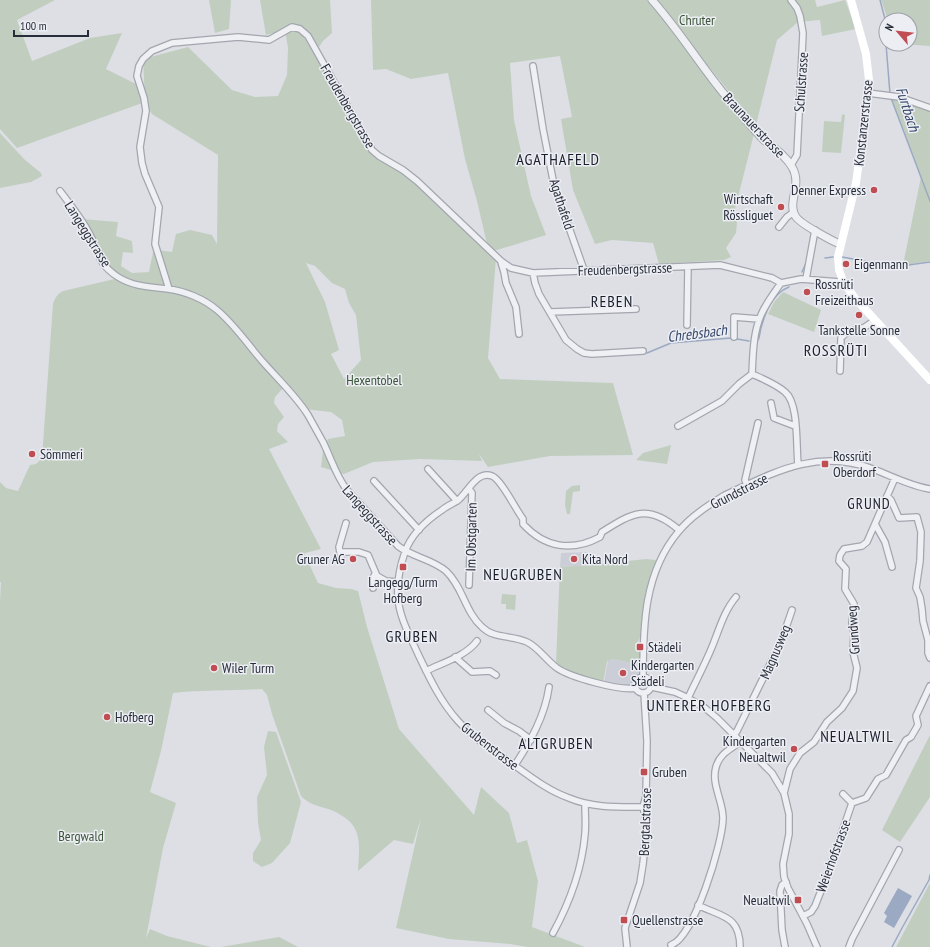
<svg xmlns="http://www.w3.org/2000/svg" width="930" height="947" viewBox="0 0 930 947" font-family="'PT Sans Narrow',sans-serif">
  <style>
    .built { fill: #cbced6 }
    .green { fill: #c1cebf; fill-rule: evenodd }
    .water { fill: #9baac2 }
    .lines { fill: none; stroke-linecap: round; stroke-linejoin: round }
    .stream { stroke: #9baac2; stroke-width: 1.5 }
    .minor-casing { stroke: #a3a6ae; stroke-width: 8 }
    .tertiary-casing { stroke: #a3a6ae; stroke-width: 9 }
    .minor { stroke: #eff0f4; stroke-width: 5.5 }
    .tertiary { stroke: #eff0f4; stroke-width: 7 }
    .secondary { stroke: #fff; stroke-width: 8 }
    .poi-dot { fill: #c04d52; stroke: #eceef3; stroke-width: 1.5 }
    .labels { text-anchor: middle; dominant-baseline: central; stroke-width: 3; stroke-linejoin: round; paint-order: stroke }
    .park-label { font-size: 14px; fill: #395437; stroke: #eceef3 }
    .street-label { font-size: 14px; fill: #282d3a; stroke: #eceef3 }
    .poi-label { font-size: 14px; fill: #282d3a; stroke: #eceef3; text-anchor: start }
    .water-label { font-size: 15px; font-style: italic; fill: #36486a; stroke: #eceef3 }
    .neighbourhood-label { font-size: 15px; letter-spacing: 1px; fill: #1a1e2b; stroke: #eceef3 }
    .quarter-label { font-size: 16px; letter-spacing: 1px; fill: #1a1e2b; stroke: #eceef3 }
  </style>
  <rect width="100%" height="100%" fill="#dddfe5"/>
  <path class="built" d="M 588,552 L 592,558 L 591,565 L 560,567 L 561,553 Z
    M 612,659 L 640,665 L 640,671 L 631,685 L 629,686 L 604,683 L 608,660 Z"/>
  <path class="green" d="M 0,0 L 55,0 L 17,20 L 32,61 L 90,38 L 122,33 L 106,69 L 140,86 L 145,100 L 143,59 L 188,47 L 232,90 L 255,97 L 278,96 L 287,75 L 288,48 L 285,30 L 266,35 L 260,0 L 330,0 L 332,33 L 323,41 L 319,47 C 314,39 308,33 299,29 L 369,147 L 407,173 L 488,248 L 477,201 L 465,159 L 448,73 L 411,79 L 386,69 L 373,70 L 371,0 L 650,0 L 755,130 L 733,217 L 737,222 L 736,233 L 726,248 L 731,257 L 724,260 L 659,264 L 653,243 L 612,240 L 595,244 L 573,190 L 561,119 L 572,117 L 560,56 L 510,63 L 514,120 L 531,196 L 546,235 L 497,250 L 489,250 L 496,258 L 488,358 L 500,379 L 613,383 L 633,455 L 550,456 L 488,467 L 479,454 L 482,461 L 420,459 L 373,462 L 344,474 L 321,467 L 323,450 L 328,439 L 345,436 L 342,420 L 331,412 L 304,409 L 285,386 L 275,397 L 274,403 L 284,417 L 278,424 L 277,431 L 288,442 L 269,449 L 321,549 L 301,554 L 304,553 L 318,583 L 336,588 L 351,589 L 358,591 L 367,627 L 399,729 L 474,815 L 481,787 L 509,813 L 517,843 L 527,840 L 538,881 L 532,927 L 585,947 L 527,947 L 510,944 L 449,939 L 396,928 L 421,818 L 413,844 L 394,840 L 358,871 C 359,847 364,827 339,814 C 336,812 332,810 328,809 C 316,805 310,805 301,796 L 272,714 L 267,695 L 262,689 C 232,691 202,690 173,693 L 161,751 L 150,792 L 176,803 L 163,848 L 146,938 L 150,929 L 167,936 L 211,947 L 0,947 L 0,601 L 1,582 L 0,582 L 0,482 L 6,488 L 18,491 L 30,465 L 36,464 L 42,458 L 53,304 C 55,298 57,294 63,291 L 119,278 L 106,268 L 81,219 L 118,222 L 116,236 L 132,241 L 133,253 L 123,252 L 121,266 L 132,273 L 149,272 L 153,252 L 157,250 L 172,252 L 176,234 L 190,230 L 212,235 L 217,244 L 218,155 L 152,114 L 145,102 L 17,148 L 0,129 ZM 306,263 L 315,266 L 332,283 L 345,289 L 349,303 L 356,315 L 361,360 L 344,379 L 331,354 L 339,350 L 325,302 Z
    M 209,0 L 231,0 L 229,29 L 215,33 Z
    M 655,0 L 815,0 L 817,7 L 845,0 L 856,29 L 822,36 L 820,20 L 798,22 L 777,40 L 756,125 Z
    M 881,0 L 930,0 L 930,46 L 900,44 L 910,44 L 910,20 L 888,20 Z
    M 892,99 L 907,101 L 930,112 L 930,261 L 903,265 L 921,177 Z
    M 842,114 L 845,115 L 841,153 L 822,152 L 824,121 L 841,122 Z
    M 0,133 L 24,159 L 41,173 L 42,176 L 31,182 L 0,188 Z
    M 783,292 L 821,310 L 814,332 L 768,314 L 774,302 Z
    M 671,445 L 667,464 L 636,460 L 643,453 Z
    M 580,485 L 580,491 L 573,492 L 570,514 L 567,514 L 565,505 L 566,491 L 572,486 Z
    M 646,559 L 656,560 L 645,594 L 640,637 L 635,649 L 641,649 L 640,665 L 612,659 L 607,661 L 603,683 L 574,675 L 557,666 L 556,663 L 560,567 L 591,565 Z
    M 502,594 L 516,595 L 515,610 L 506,609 L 506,604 L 501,604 Z
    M 268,731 L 276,732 L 301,802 L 290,843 L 272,863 L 262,867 L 253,861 L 253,853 L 261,840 L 258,823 L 257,797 L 267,775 L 264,747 Z
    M 930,735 L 930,797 L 900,842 L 882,830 Z
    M 930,883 L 930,947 L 896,947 Z
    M 279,937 L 298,947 L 221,947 Z"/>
  <path class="water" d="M 898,888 L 912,896 L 894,928 L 884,922 L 887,916 L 884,913 Z"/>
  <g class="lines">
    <path class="stream" d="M 880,0 L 885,19 L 886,37
      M 886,44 L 890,94
      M 891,98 L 930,201
      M 842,257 L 893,266 L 901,266 L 930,262
      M 825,258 L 833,257
      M 802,272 L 807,261
      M 758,340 L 759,338 C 762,320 770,294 789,287
      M 647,353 L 671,343 L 731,338 L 749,341
      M 892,947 L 902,928 L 929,880 L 930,875"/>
    <defs>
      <path id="minor" d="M 533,66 L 543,129 L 554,185 L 584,270
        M 868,93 L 899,97 L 930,108
        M 791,165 L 797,155 L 803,33 L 800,16 L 797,8 L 791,0
        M 60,191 C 70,204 80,217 88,231 C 99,250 96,263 118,277 C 134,287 151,287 168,289 C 185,291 204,299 217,310 C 235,325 248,345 263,362 C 278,379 296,396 308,415 C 313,424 318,433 323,442 C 331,458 336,476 347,490 L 398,546 C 412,557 432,559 446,571 C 463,587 465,612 482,627 C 494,639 512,635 527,642 C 539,648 546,660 557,668 C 570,677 619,691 635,688
        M 779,227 L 787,217 L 794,212
        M 501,262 L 504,272 L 506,283 L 516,307 L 519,334
        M 533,273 L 535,283 L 539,294 L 566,340 L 577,349 L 584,353 L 592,354 L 643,351
        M 806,279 L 815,230
        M 781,283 C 774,293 766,303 761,315 C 753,333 753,355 752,374 C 763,379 776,384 785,392 C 799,403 796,446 798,464
        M 169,289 L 155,244 L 159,207 L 145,174 L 142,163 L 140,147 L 146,111 L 144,98 L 137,76 L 139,66 L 143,59 L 152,51 L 172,43 L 238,37 L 269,40 L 292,27 L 300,29 L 308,36 L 372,150 L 379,156 L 403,170 L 417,181 L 501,261 L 511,268 L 533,273 L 720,265 L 772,278 L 781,283 L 801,279 L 840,282 L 843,281
        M 550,312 L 636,309
        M 687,325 L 688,267
        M 734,337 L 734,317 L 759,319
        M 840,371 L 841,338 L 846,333 L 865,327 L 875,320
        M 771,403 L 774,418 L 795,426
        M 678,426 L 722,401 L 739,384 L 752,374
        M 428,469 L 457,501
        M 374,481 L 419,530
        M 747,485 L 745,480 L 758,423
        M 469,489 L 472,493 L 469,585
        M 887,496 L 891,500 L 899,518 L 917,517 L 921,532 L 920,561 L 916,588 L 920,597 L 922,609 L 923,621 L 928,640 L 928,653 L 930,658
        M 875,524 L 885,542 L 892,567
        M 340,552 L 359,552 L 368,555 L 377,576 L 386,581 L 398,582
        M 341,558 L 339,547 L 346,523
        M 373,588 L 372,580 L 375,574
        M 455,657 L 472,672 L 490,671 L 496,675
        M 426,671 C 442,663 466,656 477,641
        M635 685a8 8 0 1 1 16 0a8 8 0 1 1-16 0Z
        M 643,677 C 643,625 644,572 679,531 C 691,516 709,505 725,495 C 775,472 817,448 873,469 C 892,476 910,486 930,489
        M 652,687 L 675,692 L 688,698 L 705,708 L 717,718 L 772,773 L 784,793 L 789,814 L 789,834 L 783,864 L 784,877 L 788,888 L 807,924 L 817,947
        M 688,698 C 696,681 705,664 712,647 C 719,630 724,611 736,597
        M 488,710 L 504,723 L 519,731 L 531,740
        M 734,735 L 737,731 L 781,642 L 792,610
        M 515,765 C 530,742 545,716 549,687
        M 784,793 L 790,769 L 800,753 L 814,742 L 827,722 L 842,708 L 853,691 L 857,668 L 853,652 L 854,633 L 852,623 L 854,604 L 845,589 L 846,569 L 839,561 L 840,555 L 844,549 L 862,546 L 867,542 L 895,478
        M 852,803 L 866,798 L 878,779 L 886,775 L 906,740 L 911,737 L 918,725 L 916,716 L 930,686
        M 643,807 C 617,807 593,808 569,798 C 546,790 527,774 507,760 C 490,748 472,737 458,721 C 440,701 429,677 418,654 C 410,636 399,617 398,597 C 397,583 400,566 405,552 C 411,535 427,520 442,510 C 447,506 452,504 457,501 C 468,493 476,470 492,476 C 501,479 516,510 523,519 L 523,524 C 545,548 572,552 600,537 L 602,532 C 632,513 648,503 679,530
        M 698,905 C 721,917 740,915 740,947
        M 803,916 L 811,912 L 815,906 L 828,873 L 852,803 L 843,794
        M 553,933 C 570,902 582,869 585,834 C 586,824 585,814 585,803
        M 671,945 C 694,938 723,842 723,818 C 723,801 711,784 716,767 C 720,753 730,750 740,742
        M 627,947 L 625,928 L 640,883 L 643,864 L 645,844 L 646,819 L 643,807 L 646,796 L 647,741 L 644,693
        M 785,947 L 782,930 L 780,891 L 782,885 L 786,882
        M 849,947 L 852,939 L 899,850"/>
      <path id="tertiary" d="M 652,0 C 676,27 695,57 717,85 C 726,97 736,108 746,120 C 752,127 758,134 764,140 C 774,148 786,156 792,167 C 803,185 786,203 796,217 C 801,224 832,241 840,244"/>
    </defs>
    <use href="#minor" class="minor-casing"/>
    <use href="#tertiary" class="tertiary-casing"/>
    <use href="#minor" class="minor"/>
    <use href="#tertiary" class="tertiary"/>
    <path class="secondary" d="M 851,0 L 866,54 L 869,80 L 867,103 L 856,183 L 838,257 L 839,270 L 843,281 L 854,297 L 930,380"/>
  </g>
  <g class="poi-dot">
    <circle cx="874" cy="190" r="4"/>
    <circle cx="781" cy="207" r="4"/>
    <circle cx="846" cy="264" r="4"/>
    <circle cx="807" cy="292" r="4"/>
    <circle cx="859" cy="315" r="4"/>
    <circle cx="32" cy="454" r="4"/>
    <rect x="821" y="460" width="8" height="8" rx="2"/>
    <circle cx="353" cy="559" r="4"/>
    <circle cx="574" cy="559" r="4"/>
    <rect x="399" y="563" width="8" height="8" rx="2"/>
    <rect x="636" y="643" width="8" height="8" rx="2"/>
    <circle cx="214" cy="668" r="4"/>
    <circle cx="623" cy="673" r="4"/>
    <circle cx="107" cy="717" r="4"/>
    <circle cx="794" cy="749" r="4"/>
    <rect x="640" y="768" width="8" height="8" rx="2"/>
    <rect x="794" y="896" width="8" height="8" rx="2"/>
    <rect x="620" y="916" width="8" height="8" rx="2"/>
  </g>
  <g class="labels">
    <g class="park-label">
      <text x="697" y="20">Chruter</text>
      <text x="374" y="380">Hexentobel</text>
      <text x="81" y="836">Bergwald</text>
    </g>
    <g class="street-label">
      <text transform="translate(801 82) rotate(-86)">Schulstrasse</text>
      <text transform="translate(348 106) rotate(60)">Freudenbergstrasse</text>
      <text transform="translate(863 123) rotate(-84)">Konstanzerstrasse</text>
      <text transform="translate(754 125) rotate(47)">Braunauerstrasse</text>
      <text transform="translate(562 204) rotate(72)">Agathafeld</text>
      <text transform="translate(88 234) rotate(58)">Langeggstrasse</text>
      <text transform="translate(625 269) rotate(-2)">Freudenbergstrasse</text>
      <text transform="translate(739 491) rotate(-27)">Grundstrasse</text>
      <text transform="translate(370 515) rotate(48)">Langeggstrasse</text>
      <text transform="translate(471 537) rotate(-89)">Im Obstgarten</text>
      <text transform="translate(853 630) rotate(-94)">Grundweg</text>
      <text transform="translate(775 652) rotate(-67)">Magnusweg</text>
      <text transform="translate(490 746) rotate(38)">Grubenstrasse</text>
      <text transform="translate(645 822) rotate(-88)">Bergtalstrasse</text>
      <text transform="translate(833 856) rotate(-70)">Weierhofstrasse</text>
    </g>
    <g class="poi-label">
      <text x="866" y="190" text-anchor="end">Denner Express</text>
      <text x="773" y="199" text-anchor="end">Wirtschaft<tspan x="773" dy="16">Rössliguet</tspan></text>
      <text x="854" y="264">Eigenmann</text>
      <text x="815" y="284">Rossrüti<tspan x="815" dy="16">Freizeithaus</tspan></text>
      <text x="859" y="330" text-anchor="middle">Tankstelle Sonne</text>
      <text x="40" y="454">Sömmeri</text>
      <text x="833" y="456">Rossrüti<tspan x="833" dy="16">Oberdorf</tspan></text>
      <text x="345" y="559" text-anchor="end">Gruner AG</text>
      <text x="582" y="559">Kita Nord</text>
      <text x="403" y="582" text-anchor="middle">Langegg/Turm<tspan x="403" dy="16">Hofberg</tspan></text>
      <text x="648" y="647">Städeli</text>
      <text x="631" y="665">Kindergarten<tspan x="631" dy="16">Städeli</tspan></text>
      <text x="222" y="668">Wiler Turm</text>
      <text x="115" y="717">Hofberg</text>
      <text x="786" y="741" text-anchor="end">Kindergarten<tspan x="786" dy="16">Neualtwil</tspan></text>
      <text x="652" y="772">Gruben</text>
      <text x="790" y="900" text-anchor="end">Neualtwil</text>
      <text x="632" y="920">Quellenstrasse</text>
    </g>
    <g class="water-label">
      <text transform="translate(908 109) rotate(72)">Furtbach</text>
      <text transform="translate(697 333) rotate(-7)">Chrebsbach</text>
    </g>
    <g class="neighbourhood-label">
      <text x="869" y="503">GRUND</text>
    </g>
    <g class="quarter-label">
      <text x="558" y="159">AGATHAFELD</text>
      <text x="612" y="301">REBEN</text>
      <text x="836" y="350">ROSSRÜTI</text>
      <text x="523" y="574">NEUGRUBEN</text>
      <text x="412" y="636">GRUBEN</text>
      <text x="709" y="705">UNTERER HOFBERG</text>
      <text x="857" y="736">NEUALTWIL</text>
      <text x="556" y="743">ALTGRUBEN</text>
    </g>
  </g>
  <g transform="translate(898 32) rotate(298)"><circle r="19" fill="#eceef3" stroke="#9ea1a9"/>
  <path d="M0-3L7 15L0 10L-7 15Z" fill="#c04d52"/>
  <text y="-6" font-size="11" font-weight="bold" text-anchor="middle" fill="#282d3a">N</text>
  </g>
  <path d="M14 30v6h74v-6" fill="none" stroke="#282d3a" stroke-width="2"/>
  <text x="20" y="30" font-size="12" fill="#282d3a" stroke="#eceef3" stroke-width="3" paint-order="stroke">100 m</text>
</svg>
